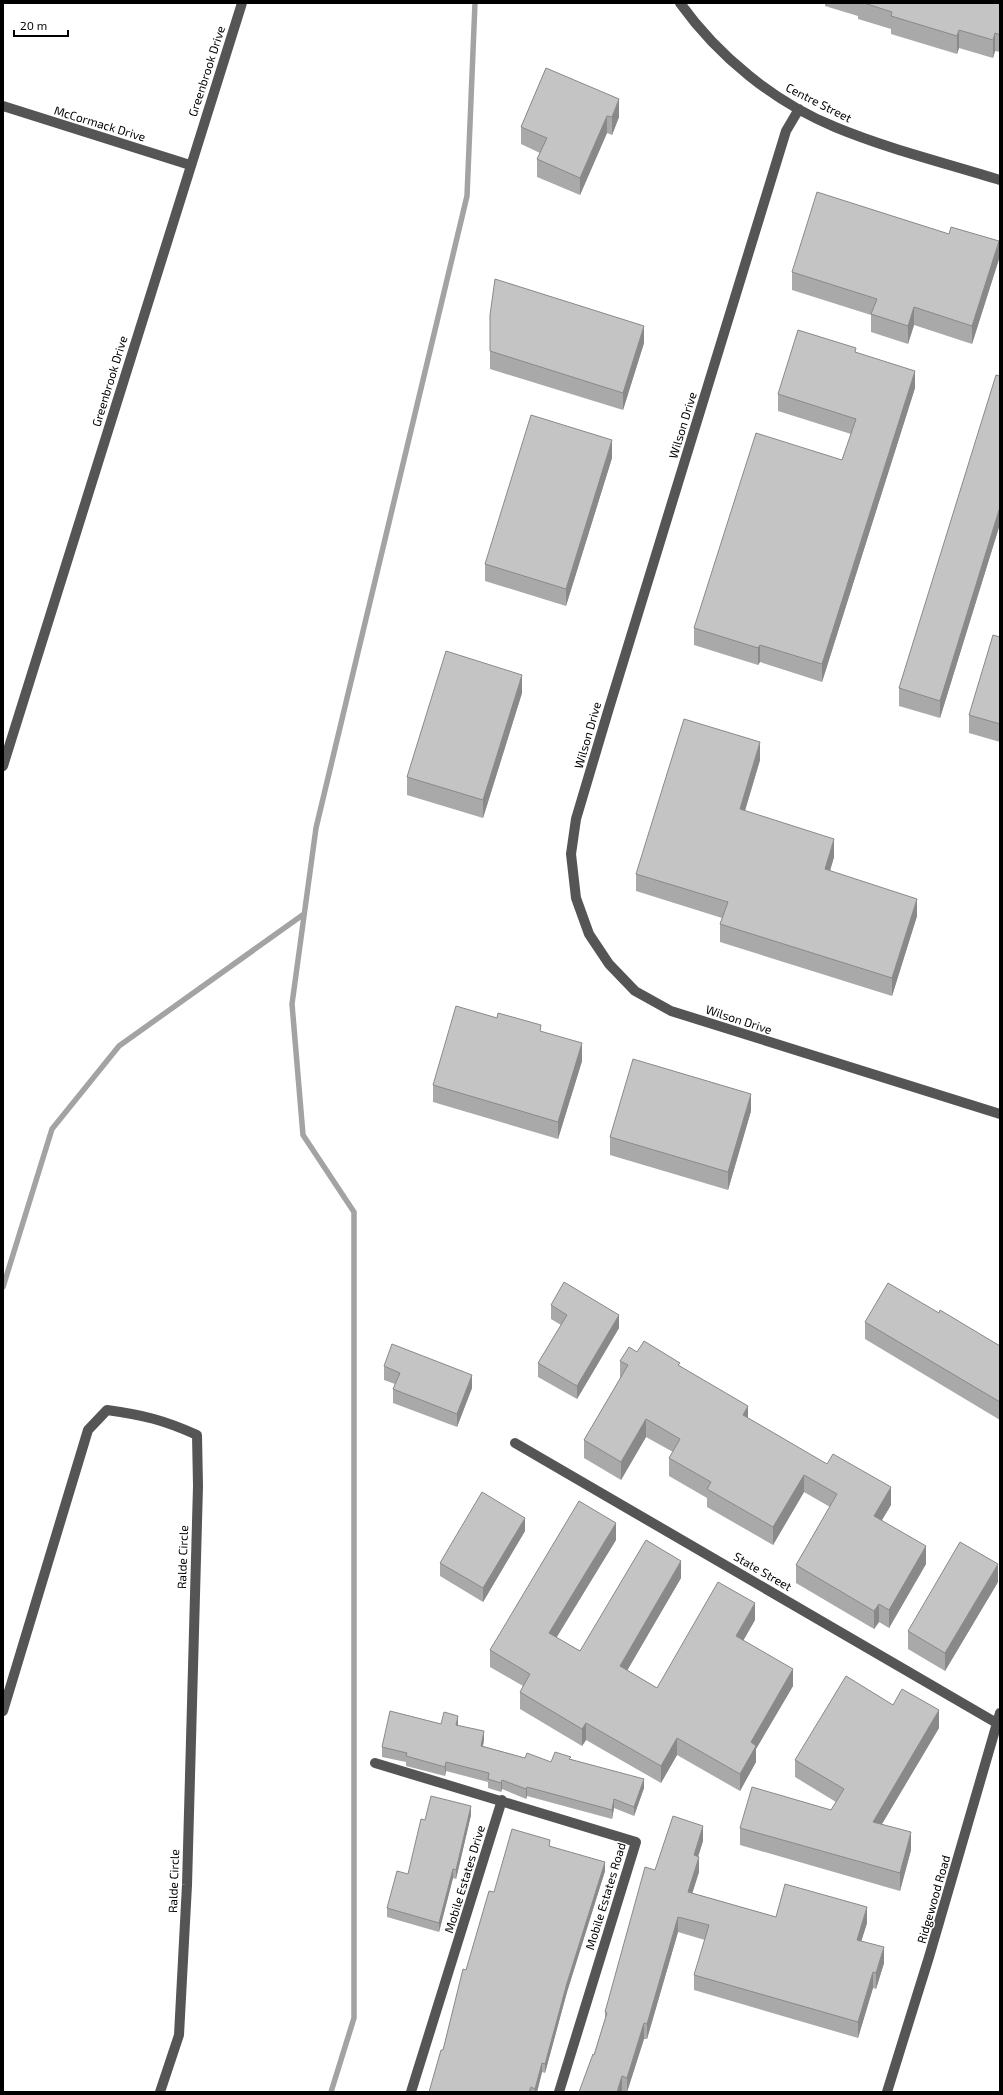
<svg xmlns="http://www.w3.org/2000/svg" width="1003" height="2095" viewBox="0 0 1003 2095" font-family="'Exo 2',sans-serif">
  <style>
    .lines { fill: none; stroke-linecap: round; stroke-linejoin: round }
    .stream { stroke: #a3a3a3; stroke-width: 5.5 }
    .minor { stroke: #555; stroke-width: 10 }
    .wall { fill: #a9a9a9 }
    .shaded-wall { fill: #898989 }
    .building { fill: #c4c4c4; stroke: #898989 }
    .labels { text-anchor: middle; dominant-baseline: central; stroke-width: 3; stroke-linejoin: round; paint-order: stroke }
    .street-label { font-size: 12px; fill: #000; stroke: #fff }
  </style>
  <rect width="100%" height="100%" fill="#fff"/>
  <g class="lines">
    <path class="stream" d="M 3,1287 L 52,1129 L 119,1046 L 304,914
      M 331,2092 L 354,2018 L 354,1212 L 303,1135 L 292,1004 L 316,828 L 467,196 L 475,3"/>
    <path class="minor" d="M 680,3 C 718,56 774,102 835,127 C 888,149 945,163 1000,180
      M 3,106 L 190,165
      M 799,109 L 786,131 L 609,708 L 576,819 L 571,854 L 576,898 L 589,934 L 609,964 L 635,991 L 671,1011 L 1000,1114
      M 3,766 L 242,3
      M 515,1443 L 1000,1725
      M 3,1711 L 88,1430 L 107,1410 C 143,1415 164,1420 197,1435 L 198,1486 L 187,1885 L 179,2035 L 160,2092
      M 375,1763 L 636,1842 L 559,2092
      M 411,2092 L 502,1800
      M 887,2092 L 929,1957 L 1000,1713"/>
  </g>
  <path class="wall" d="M 825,3 L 1000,3 L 1000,52 L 995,51 L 993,58 L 959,48 L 957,54 L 891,34 L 891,29 L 858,19 L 858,16 L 825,6 Z
    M 546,68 L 619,117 L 612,135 L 607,133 L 580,195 L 537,177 L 537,159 L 540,153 L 521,144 L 521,127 Z
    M 999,259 L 972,344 L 914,325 L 908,344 L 871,332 L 871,315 L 792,290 L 792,272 Z
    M 490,315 L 644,343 L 623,410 L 490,369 Z
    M 856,352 L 915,388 L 822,682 L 760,662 L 758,665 L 694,645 L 694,628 L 842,460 L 851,434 L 778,411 L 778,394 Z
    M 1000,376 L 1000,524 L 940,718 L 899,706 L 899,688 Z
    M 612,458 L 566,606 L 485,581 L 485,564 Z
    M 1000,637 L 1000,742 L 969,733 L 969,715 Z
    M 522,693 L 483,818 L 407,795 L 407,777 Z
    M 760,760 L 745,811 L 834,857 L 830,871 L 917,916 L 892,996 L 720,942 L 720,924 L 722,918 L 636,891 L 636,874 Z
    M 541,1031 L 582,1061 L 558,1139 L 433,1102 L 433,1085 Z
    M 751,1111 L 728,1190 L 610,1155 L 610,1137 Z
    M 551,1305 L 619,1328 L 577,1399 L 538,1377 L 538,1363 L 561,1325 L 551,1319 Z
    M 939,1313 L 1000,1346 L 1000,1420 L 865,1339 L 865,1322 Z
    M 637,1352 L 680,1366 L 748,1418 L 891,1505 L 882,1520 L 926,1564 L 889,1628 L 879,1622 L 874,1629 L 796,1583 L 796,1565 L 830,1507 L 804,1492 L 773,1545 L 707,1507 L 707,1498 L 669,1476 L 669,1458 L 673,1452 L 646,1437 L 621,1480 L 584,1458 L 584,1440 L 620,1379 L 620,1361 Z
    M 384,1366 L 472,1388 L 457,1427 L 393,1403 L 393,1389 L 395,1384 L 384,1380 Z
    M 525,1531 L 483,1602 L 440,1576 L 440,1563 Z
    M 616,1540 L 556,1637 L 580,1651 L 681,1578 L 627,1670 L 657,1688 L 755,1620 L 743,1641 L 793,1686 L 756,1749 L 756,1762 L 740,1791 L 677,1755 L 661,1783 L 586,1740 L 582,1746 L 520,1709 L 520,1692 L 523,1686 L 490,1667 L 490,1650 Z
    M 998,1582 L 945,1671 L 908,1649 L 908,1631 Z
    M 893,1705 L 939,1728 L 882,1824 L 911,1850 L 900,1891 L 740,1845 L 740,1828 L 831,1810 L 836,1802 L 795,1777 L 795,1760 Z
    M 441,1724 L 458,1725 L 484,1740 L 483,1746 L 525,1758 L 551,1762 L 571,1759 L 644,1788 L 634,1816 L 614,1808 L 612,1819 L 527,1796 L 526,1799 L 502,1789 L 501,1792 L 488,1788 L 488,1782 L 446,1771 L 445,1776 L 406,1766 L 406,1762 L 382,1757 L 382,1747 Z
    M 471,1815 L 456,1879 L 453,1878 L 439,1932 L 387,1917 L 387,1908 L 408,1874 L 425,1820 Z
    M 703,1841 L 698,1856 L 699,1872 L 692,1893 L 776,1917 L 867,1923 L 861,1941 L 884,1963 L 876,1989 L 873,1988 L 858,2038 L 694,1990 L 694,1975 L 705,1940 L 678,1932 L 647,2039 L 644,2039 L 627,2092 L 624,2092 L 622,2091 L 594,2055 L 605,2019 L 605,2012 L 655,1870 Z
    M 550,1846 L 605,1871 L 567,1992 L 545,2073 L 542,2072 L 537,2092 L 429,2092 L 443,2050 L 466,1970 L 494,1892 Z"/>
  <path class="shaded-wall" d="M 959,30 L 959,48 L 957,54 L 957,36 Z
    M 995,33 L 995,51 L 993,58 L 993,40 Z
    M 619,99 L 619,117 L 612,135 L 612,117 Z
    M 607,116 L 607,133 L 580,195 L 580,178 Z
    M 999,241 L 999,259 L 972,344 L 972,326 Z
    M 914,307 L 914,325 L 908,344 L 908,326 Z
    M 644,326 L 644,343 L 623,410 L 623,393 Z
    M 915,371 L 915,388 L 822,682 L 822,664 Z
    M 612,440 L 612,458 L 566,606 L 566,589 Z
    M 1000,507 L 1000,524 L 940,718 L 940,701 Z
    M 760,645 L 760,662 L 758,665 L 758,648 Z
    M 522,675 L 522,693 L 483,818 L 483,800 Z
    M 760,742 L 760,760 L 740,827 L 740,809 Z
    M 834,839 L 834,857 L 825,887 L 825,869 Z
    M 917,899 L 917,916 L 892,996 L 892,978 Z
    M 582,1043 L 582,1061 L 558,1139 L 558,1122 Z
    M 751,1094 L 751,1111 L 728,1190 L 728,1172 Z
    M 619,1315 L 619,1328 L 577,1399 L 577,1386 Z
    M 472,1375 L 472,1388 L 457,1427 L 457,1414 Z
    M 748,1406 L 748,1424 L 743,1415 Z
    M 646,1419 L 646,1437 L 621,1480 L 621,1462 Z
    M 804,1475 L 804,1492 L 773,1545 L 773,1527 Z
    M 891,1487 L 891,1505 L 874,1533 L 874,1516 Z
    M 525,1518 L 525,1531 L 483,1602 L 483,1588 Z
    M 616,1523 L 616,1540 L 549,1650 L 549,1633 Z
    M 926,1546 L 926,1564 L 889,1628 L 889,1610 Z
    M 681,1561 L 681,1578 L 620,1683 L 620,1666 Z
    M 998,1564 L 998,1582 L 945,1671 L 945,1653 Z
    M 755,1603 L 755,1620 L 736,1653 L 736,1636 Z
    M 879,1604 L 879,1622 L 874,1629 L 874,1611 Z
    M 793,1669 L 793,1686 L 756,1749 L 756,1762 L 740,1791 L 740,1774 L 751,1742 Z
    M 939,1710 L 939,1728 L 873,1839 L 873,1822 Z
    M 458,1716 L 458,1725 L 456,1725 Z
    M 586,1723 L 586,1740 L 582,1746 L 582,1729 Z
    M 484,1731 L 484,1740 L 481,1755 L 481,1746 Z
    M 677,1738 L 677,1755 L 661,1783 L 661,1766 Z
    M 446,1762 L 446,1771 L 445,1776 L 445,1767 Z
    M 644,1779 L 644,1788 L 634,1816 L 634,1807 Z
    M 502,1780 L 502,1789 L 501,1792 L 501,1783 Z
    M 527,1787 L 527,1796 L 526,1799 L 526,1789 Z
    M 614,1799 L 614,1808 L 612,1819 L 612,1810 Z
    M 471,1806 L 471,1815 L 456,1879 L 456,1870 Z
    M 703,1826 L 703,1841 L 694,1870 L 694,1855 Z
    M 911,1832 L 911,1850 L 900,1891 L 900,1873 Z
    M 699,1857 L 699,1872 L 688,1907 L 688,1892 Z
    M 605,1862 L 605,1871 L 567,1992 L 545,2073 L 545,2064 L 567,1983 Z
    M 453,1869 L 453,1878 L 439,1932 L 439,1923 Z
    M 867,1907 L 867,1923 L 857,1955 L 857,1940 Z
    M 678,1917 L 678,1932 L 647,2039 L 647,2024 Z
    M 884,1947 L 884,1963 L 876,1989 L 876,1973 Z
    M 873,1972 L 873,1988 L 858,2038 L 858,2022 Z
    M 644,2023 L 644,2039 L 627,2092 L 627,2078 Z
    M 542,2063 L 542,2072 L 537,2092 L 535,2092 L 535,2089 Z
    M 622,2076 L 622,2091 L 621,2092 L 617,2092 Z"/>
  <path class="building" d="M 864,3 L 1000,3 L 1000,35 L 995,33 L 993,40 L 959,30 L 957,36 L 891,16 L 892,12 Z
    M 546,68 L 619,99 L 612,117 L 607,116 L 580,178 L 537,159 L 547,138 L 521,127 Z
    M 817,192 L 949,234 L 951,227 L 999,241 L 972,326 L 914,307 L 908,326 L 871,314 L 877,299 L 792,272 Z
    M 495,279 L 644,326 L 623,393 L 490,351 L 490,315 Z
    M 798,330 L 856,348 L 855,352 L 915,371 L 822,664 L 760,645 L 758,648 L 694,628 L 756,433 L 842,460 L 856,419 L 778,394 Z
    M 996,375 L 1000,376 L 1000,507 L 940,701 L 899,688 Z
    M 531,415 L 612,440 L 566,589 L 485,564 Z
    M 993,635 L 1000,637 L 1000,724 L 969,715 Z
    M 446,651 L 522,675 L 483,800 L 407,777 Z
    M 684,719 L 760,742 L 740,809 L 834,839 L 825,869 L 917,899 L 892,978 L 720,924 L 728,902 L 636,874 Z
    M 456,1006 L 497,1018 L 498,1013 L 541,1025 L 540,1031 L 582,1043 L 558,1122 L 433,1085 Z
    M 633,1059 L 751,1094 L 728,1172 L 610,1137 Z
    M 564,1282 L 619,1315 L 577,1386 L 538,1363 L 567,1315 L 551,1305 Z
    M 888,1283 L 939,1313 L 940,1310 L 1000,1346 L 1000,1402 L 865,1322 Z
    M 644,1341 L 680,1363 L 678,1365 L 748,1406 L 743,1415 L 827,1464 L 833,1454 L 891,1487 L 874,1516 L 926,1546 L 889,1610 L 879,1604 L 874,1611 L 796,1565 L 837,1494 L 804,1475 L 773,1527 L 707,1489 L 711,1482 L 669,1458 L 680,1439 L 646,1419 L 621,1462 L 584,1440 L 628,1365 L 620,1361 L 629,1347 L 637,1352 Z
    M 392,1344 L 472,1375 L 457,1414 L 393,1389 L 400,1373 L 384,1366 Z
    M 482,1492 L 525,1518 L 483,1588 L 440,1563 Z
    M 579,1501 L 616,1523 L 549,1633 L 580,1651 L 646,1540 L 681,1561 L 620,1666 L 657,1688 L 718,1582 L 755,1603 L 736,1636 L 793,1669 L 751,1742 L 756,1746 L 740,1774 L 677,1738 L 661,1766 L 586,1723 L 582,1729 L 520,1692 L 530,1674 L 490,1650 Z
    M 960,1542 L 998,1564 L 945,1653 L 908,1631 Z
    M 846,1676 L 893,1705 L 902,1689 L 939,1710 L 873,1822 L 911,1832 L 900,1873 L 740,1828 L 752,1787 L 831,1810 L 844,1789 L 795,1760 Z
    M 390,1711 L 441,1724 L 444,1712 L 458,1716 L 456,1725 L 484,1731 L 481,1746 L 525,1758 L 527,1753 L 551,1762 L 555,1752 L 571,1757 L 569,1759 L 644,1779 L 634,1807 L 614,1799 L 612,1810 L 527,1787 L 526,1789 L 502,1780 L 501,1783 L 488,1779 L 489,1773 L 446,1762 L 445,1767 L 406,1756 L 407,1753 L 382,1747 Z
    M 431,1796 L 471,1806 L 456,1870 L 453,1869 L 439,1923 L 387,1908 L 397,1871 L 408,1874 L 421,1819 L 425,1820 Z
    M 673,1816 L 703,1826 L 694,1855 L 699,1857 L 688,1892 L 776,1917 L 785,1884 L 867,1907 L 857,1940 L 884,1947 L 876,1973 L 873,1972 L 858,2022 L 694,1975 L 709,1925 L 678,1917 L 647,2024 L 644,2023 L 627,2078 L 622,2076 L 617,2092 L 579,2092 L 593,2054 L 594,2055 L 607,2013 L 605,2012 L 645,1867 L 655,1870 Z
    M 512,1829 L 550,1840 L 549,1846 L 605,1862 L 567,1983 L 545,2064 L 542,2063 L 535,2089 L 531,2087 L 529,2092 L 429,2092 L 441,2050 L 443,2050 L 463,1969 L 466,1970 L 489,1891 L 494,1892 Z"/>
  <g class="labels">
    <g class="street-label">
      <text transform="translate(206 71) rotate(-72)">Greenbrook Drive</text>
      <text transform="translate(819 102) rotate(27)">Centre Street</text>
      <text transform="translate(100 123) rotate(17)">McCormack Drive</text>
      <text transform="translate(109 381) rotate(-73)">Greenbrook Drive</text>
      <text transform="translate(682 425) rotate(-73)">Wilson Drive</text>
      <text transform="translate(587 735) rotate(-74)">Wilson Drive</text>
      <text transform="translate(739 1019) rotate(18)">Wilson Drive</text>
      <text transform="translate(182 1557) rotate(-88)">Ralde Circle</text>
      <text transform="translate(763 1571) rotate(30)">State Street</text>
      <text transform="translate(464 1879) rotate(-73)">Mobile Estates Drive</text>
      <text transform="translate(173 1881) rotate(-88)">Ralde Circle</text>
      <text transform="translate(605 1896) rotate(-73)">Mobile Estates Road</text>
      <text transform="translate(933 1899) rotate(-74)">Ridgewood Road</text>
    </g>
  </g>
  <rect width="1003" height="2095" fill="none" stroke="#000000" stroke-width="8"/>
  <path d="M14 30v6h54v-6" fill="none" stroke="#000000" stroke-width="2"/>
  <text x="20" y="30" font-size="12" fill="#000000" stroke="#ffffff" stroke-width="3" paint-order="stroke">20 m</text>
</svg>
